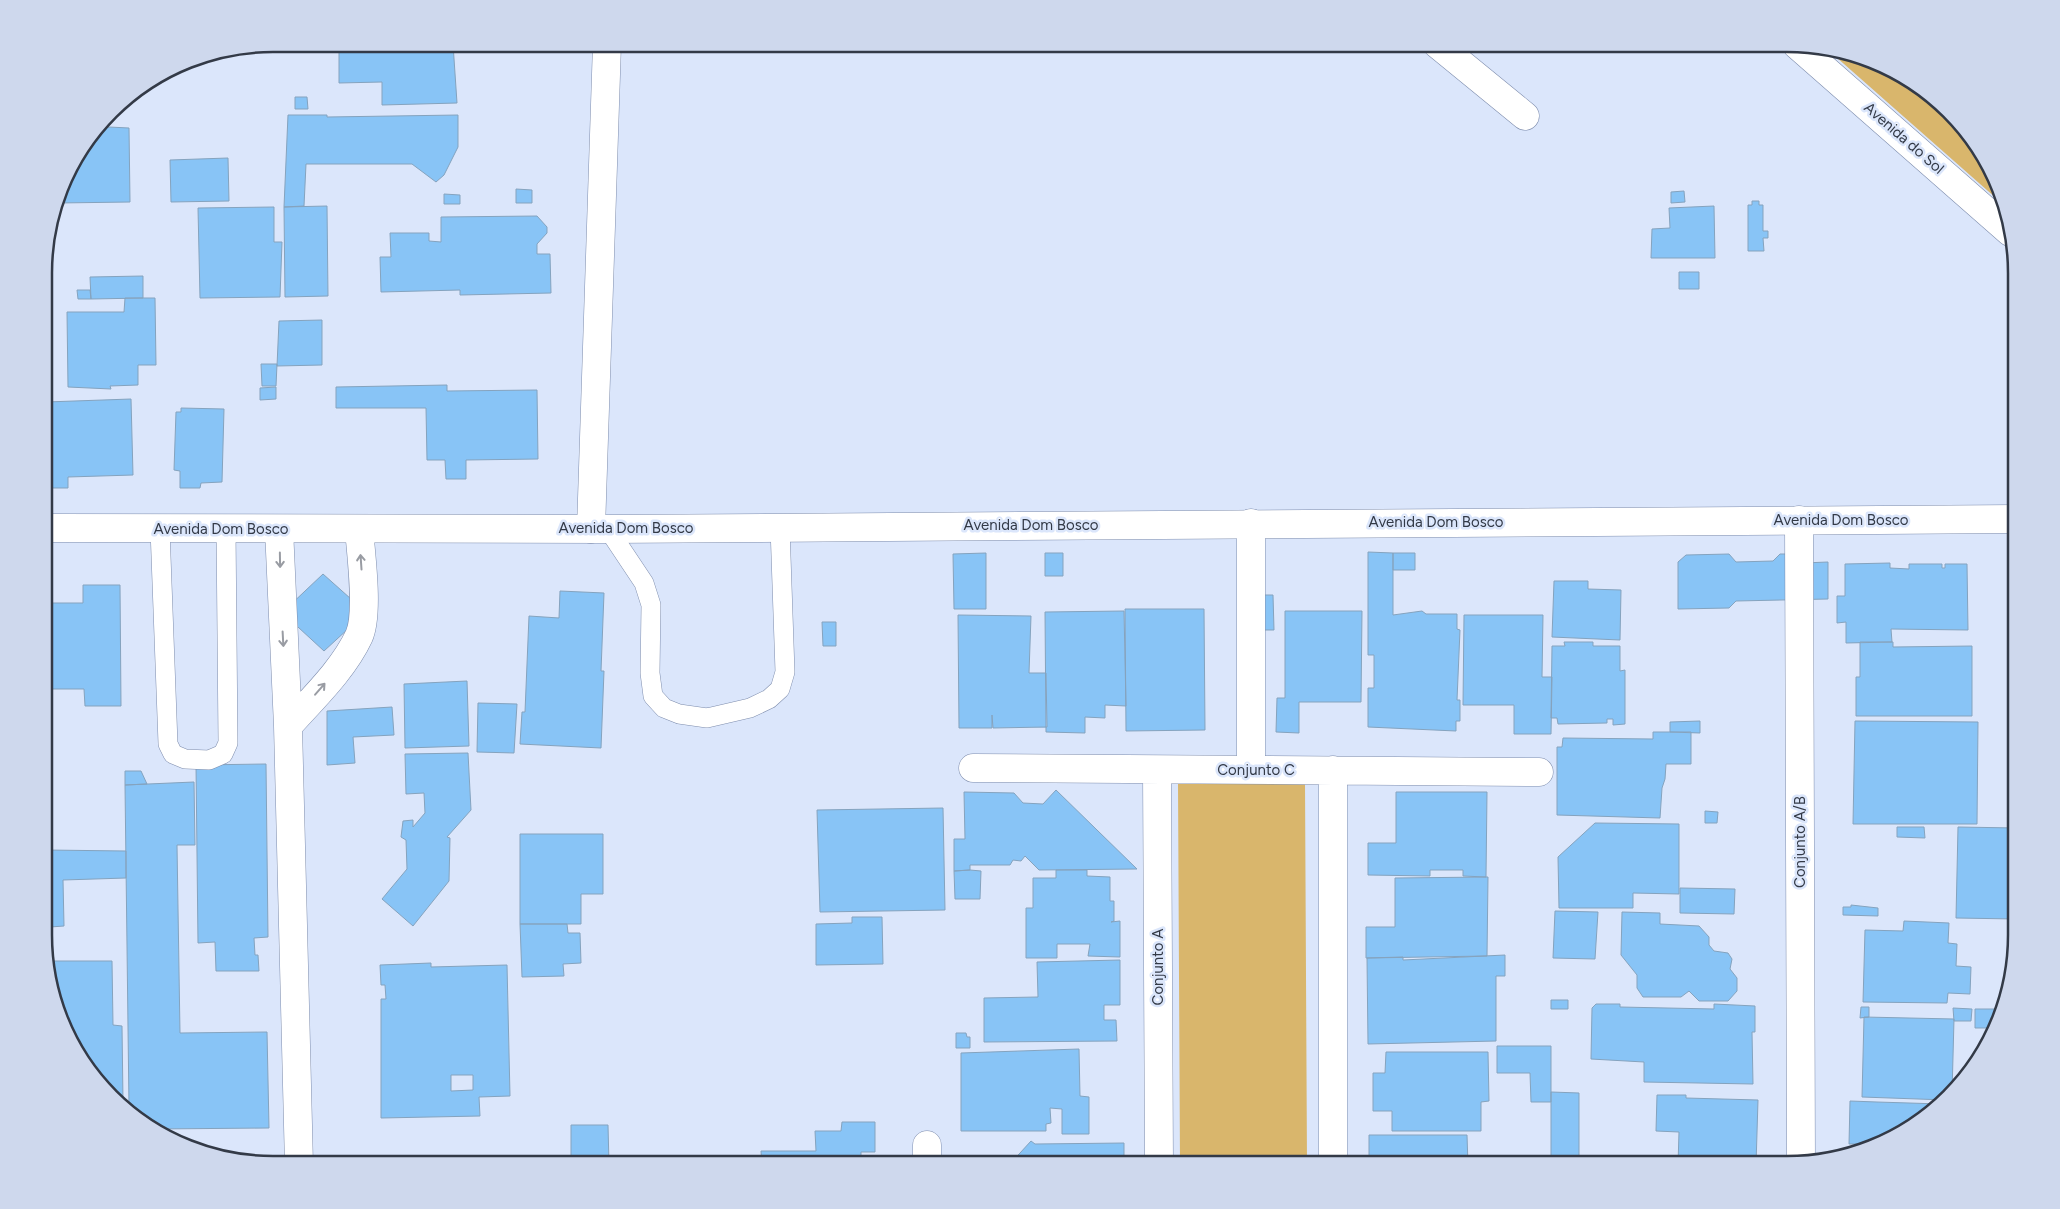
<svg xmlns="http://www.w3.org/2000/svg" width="2060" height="1209" viewBox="0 0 2060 1209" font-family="Figtree,sans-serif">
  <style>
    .green { fill: #d9b66c }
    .building { fill: #88c4f6; stroke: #85a3be; fill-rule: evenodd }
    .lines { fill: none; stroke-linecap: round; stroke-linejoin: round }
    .service-casing { stroke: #7e8dad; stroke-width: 20 }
    .minor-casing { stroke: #7e8dad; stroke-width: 29 }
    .tertiary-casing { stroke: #7e8dad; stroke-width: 29 }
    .service { stroke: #fff; stroke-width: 19 }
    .minor { stroke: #fff; stroke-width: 28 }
    .tertiary { stroke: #fff; stroke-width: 28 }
    .oneway { stroke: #999ca3 }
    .labels { text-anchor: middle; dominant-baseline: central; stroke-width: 5; stroke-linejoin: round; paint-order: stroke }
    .street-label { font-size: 15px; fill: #333a47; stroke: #dbe6fb }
    .rim { fill: none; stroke: #333a47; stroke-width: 2.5 }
  </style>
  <rect width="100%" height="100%" fill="#dbe6fb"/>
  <path class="green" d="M 1827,49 L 1846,52 L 1902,75 L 1978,146 L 2005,206 Z
    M 1178,783 L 1305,783 L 1307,1165 L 1180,1165 Z"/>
  <path class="building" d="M 290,44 L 323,44 L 323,47 L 290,46 Z
    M 339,44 L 453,44 L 457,103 L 382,105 L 382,82 L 339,83 Z
    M 295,97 L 307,97 L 308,109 L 295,109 Z
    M 288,115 L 327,115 L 327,117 L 458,115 L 458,147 L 444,175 L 436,182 L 412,164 L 306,164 L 304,206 L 284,207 Z
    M 109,127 L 129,128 L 130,202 L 58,203 L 68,172 L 100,130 Z
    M 228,158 L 229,201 L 171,202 L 170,160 Z
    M 516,189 L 532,190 L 532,203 L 516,203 Z
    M 1684,191 L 1685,202 L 1671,203 L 1671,192 Z
    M 444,194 L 460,195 L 460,204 L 444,204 Z
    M 1752,201 L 1759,201 L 1759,205 L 1763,205 L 1763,231 L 1768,231 L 1768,238 L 1763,238 L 1764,251 L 1748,251 L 1748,205 L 1752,205 Z
    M 327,206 L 328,296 L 285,297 L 284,207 Z
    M 1714,206 L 1715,258 L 1651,258 L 1652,229 L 1670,228 L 1669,208 Z
    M 274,207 L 274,242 L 282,242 L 280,297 L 200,298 L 198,208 Z
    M 537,216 L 547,227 L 547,233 L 537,244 L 537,254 L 550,254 L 551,293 L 460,295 L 460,290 L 381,292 L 380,257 L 391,257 L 390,233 L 429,233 L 429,241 L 441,242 L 441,217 Z
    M 1679,272 L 1699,272 L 1699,289 L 1679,289 Z
    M 143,276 L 143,298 L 91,299 L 90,277 Z
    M 77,290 L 90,290 L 91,299 L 78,299 Z
    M 125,298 L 155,298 L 156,365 L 138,365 L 138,385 L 110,386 L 111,389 L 68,387 L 67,312 L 124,312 Z
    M 322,320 L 322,365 L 277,366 L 279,321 Z
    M 261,364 L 277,364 L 276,386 L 262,386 Z
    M 447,385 L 447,391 L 537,390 L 538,459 L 466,460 L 466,479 L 446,479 L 445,460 L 427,460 L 426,408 L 336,408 L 336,387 Z
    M 276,387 L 276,399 L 260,400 L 260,388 Z
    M 131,399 L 133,475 L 68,477 L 68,488 L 46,488 L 46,402 Z
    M 181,408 L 224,409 L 222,482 L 201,483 L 200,488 L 180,488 L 180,471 L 174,470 L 176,412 L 181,412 Z
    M 1368,552 L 1393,553 L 1393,615 L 1422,611 L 1426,614 L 1457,614 L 1457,629 L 1460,630 L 1457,700 L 1460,700 L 1460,721 L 1456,721 L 1456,731 L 1368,727 L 1368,688 L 1374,688 L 1374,655 L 1368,655 Z
    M 986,553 L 986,609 L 954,609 L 953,554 Z
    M 1045,553 L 1063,553 L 1063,576 L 1045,576 Z
    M 1393,553 L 1415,553 L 1415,570 L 1393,570 Z
    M 1729,554 L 1736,562 L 1773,561 L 1780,554 L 1792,554 L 1803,563 L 1828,562 L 1828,599 L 1736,601 L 1729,608 L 1678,609 L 1678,562 L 1686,555 Z
    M 1890,563 L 1890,568 L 1909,569 L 1909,564 L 1942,564 L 1942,568 L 1945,568 L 1945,564 L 1967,564 L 1968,630 L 1891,629 L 1892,642 L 1846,643 L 1846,622 L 1837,623 L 1837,596 L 1845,596 L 1845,564 Z
    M 323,574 L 360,607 L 361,617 L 324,651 L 286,616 L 286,609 Z
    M 1554,581 L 1588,581 L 1588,589 L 1621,590 L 1620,640 L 1552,637 Z
    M 83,585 L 120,585 L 121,706 L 85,706 L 84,689 L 47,689 L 46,603 L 83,603 Z
    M 560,591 L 604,593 L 601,671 L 604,671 L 601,748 L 520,744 L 522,712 L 525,712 L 529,616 L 559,618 Z
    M 1257,595 L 1273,595 L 1274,630 L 1252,630 Z
    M 1125,609 L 1204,609 L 1205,730 L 1126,731 Z
    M 1124,611 L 1126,706 L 1105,705 L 1105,718 L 1085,717 L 1085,733 L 1046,732 L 1045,612 Z
    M 1285,611 L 1362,611 L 1361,702 L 1299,702 L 1299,733 L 1276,732 L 1277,698 L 1285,698 Z
    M 958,615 L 1031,616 L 1029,673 L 1046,673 L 1047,727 L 993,728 L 992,715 L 992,728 L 959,728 Z
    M 1464,615 L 1543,615 L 1542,677 L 1552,677 L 1551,734 L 1514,734 L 1514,705 L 1463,705 Z
    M 822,622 L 836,622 L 836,646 L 823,646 Z
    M 1564,642 L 1593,642 L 1593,646 L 1620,646 L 1620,671 L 1625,670 L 1625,724 L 1613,725 L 1613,719 L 1607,719 L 1607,723 L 1558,724 L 1557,718 L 1551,718 L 1552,646 L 1565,646 Z
    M 1860,642 L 1893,642 L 1893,647 L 1972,646 L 1972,716 L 1856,716 L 1856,677 L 1860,677 Z
    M 467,681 L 469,746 L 405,748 L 404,684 Z
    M 478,703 L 517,704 L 514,753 L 477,752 Z
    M 392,707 L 394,735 L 353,737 L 355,763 L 327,765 L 327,711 Z
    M 1700,721 L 1700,733 L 1670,732 L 1670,722 Z
    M 1855,721 L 1978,722 L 1977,824 L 1853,824 Z
    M 1653,732 L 1691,732 L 1691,764 L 1666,764 L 1665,779 L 1662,788 L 1660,818 L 1557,815 L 1557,747 L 1562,747 L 1563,738 L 1653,739 Z
    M 468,753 L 471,810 L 447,837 L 450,838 L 449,881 L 413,926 L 382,899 L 407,869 L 406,840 L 401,837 L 403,821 L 413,820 L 413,827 L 425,813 L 424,793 L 406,794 L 405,754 Z
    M 266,764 L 268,937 L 254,938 L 255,955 L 258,955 L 259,971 L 216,971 L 215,942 L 198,943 L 196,765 Z
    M 125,771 L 141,771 L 147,784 L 125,785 Z
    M 194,782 L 195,845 L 177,845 L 180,1033 L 267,1032 L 269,1128 L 153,1129 L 129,1107 L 125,785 Z
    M 2011,783 L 2016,783 L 2016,828 L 2010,828 Z
    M 1056,790 L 1137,869 L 1039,870 L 1025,856 L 1021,861 L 1013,860 L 1010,865 L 970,865 L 970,870 L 954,871 L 954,839 L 965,839 L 964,792 L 1014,793 L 1023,803 L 1043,804 Z
    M 1396,792 L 1487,792 L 1486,877 L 1463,876 L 1463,870 L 1430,870 L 1430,876 L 1368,875 L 1368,843 L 1396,843 Z
    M 943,808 L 945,910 L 820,912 L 817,810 Z
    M 1705,811 L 1718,812 L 1717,823 L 1705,823 Z
    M 1595,823 L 1679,824 L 1679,894 L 1633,893 L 1633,908 L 1559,908 L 1558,857 Z
    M 1897,827 L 1924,827 L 1925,838 L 1897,837 Z
    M 1958,827 L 2016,828 L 2016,919 L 1956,918 Z
    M 520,834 L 603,834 L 603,894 L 581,894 L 581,924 L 520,924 Z
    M 46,850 L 126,851 L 126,878 L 63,880 L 64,926 L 50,927 L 51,950 L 48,950 L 47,961 L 112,961 L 113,1025 L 122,1026 L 123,1102 L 82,1063 L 46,965 Z
    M 970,870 L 981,871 L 980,899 L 955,899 L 954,871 Z
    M 1056,870 L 1087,870 L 1087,876 L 1110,877 L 1110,901 L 1114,901 L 1114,921 L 1111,922 L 1120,921 L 1120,957 L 1088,956 L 1090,944 L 1057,944 L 1057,958 L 1026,958 L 1026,908 L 1033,908 L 1033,878 L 1056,878 Z
    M 1488,877 L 1487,956 L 1366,958 L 1366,927 L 1395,927 L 1395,878 Z
    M 1680,888 L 1735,889 L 1734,914 L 1680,913 Z
    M 1851,905 L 1878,908 L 1878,916 L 1843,915 L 1843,907 L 1851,907 Z
    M 1555,911 L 1598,912 L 1595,959 L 1553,958 Z
    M 1622,912 L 1660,913 L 1660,924 L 1699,926 L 1709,937 L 1709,945 L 1714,951 L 1728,953 L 1732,959 L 1730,969 L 1737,978 L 1737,991 L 1728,1001 L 1699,1001 L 1689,991 L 1681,997 L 1643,997 L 1637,988 L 1637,975 L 1621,955 Z
    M 852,917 L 882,917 L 883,964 L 816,965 L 816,924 L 852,923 Z
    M 1904,921 L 1949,923 L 1948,943 L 1957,944 L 1956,966 L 1971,967 L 1970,994 L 1948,993 L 1947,1003 L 1863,1002 L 1865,930 L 1903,931 Z
    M 520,924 L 567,924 L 568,933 L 580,933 L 581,963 L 563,964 L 564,976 L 522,977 Z
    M 1505,955 L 1505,976 L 1496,976 L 1496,1041 L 1368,1044 L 1367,958 L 1403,957 L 1403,960 Z
    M 1120,960 L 1120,1005 L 1104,1005 L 1104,1020 L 1116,1020 L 1117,1041 L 984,1042 L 984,998 L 1038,997 L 1037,962 Z
    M 431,963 L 431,967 L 507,965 L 510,1096 L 479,1097 L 480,1116 L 381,1118 L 381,999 L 386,999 L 385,985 L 381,985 L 380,965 ZM 451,1075 L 473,1075 L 473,1090 L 451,1091 Z
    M 1551,1000 L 1568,1000 L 1568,1009 L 1551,1009 Z
    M 1596,1004 L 1620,1004 L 1620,1007 L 1714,1009 L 1714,1004 L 1755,1006 L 1755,1032 L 1752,1032 L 1753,1084 L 1644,1082 L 1644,1062 L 1591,1059 L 1592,1008 Z
    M 1861,1007 L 1869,1007 L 1869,1017 L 1860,1018 Z
    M 1953,1008 L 1972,1009 L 1971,1021 L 1954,1021 Z
    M 1975,1009 L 1998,1009 L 1992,1028 L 1975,1028 Z
    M 1864,1017 L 1954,1019 L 1952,1094 L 1949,1098 L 1946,1100 L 1862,1097 Z
    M 956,1033 L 966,1033 L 967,1037 L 970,1037 L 970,1048 L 956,1048 Z
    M 1497,1046 L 1551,1046 L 1551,1102 L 1531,1102 L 1530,1073 L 1497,1073 Z
    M 1079,1049 L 1080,1096 L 1089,1097 L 1089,1134 L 1062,1134 L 1062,1109 L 1050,1108 L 1051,1123 L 1046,1124 L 1046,1131 L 961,1131 L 961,1053 Z
    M 1386,1052 L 1488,1052 L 1489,1101 L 1481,1102 L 1481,1131 L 1392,1131 L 1392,1111 L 1373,1111 L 1373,1073 L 1385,1073 Z
    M 1551,1092 L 1579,1093 L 1579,1165 L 1551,1165 Z
    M 1657,1095 L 1686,1095 L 1686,1098 L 1758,1100 L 1756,1165 L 1678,1165 L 1679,1132 L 1656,1131 Z
    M 1850,1101 L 1877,1102 L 1941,1104 L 1902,1134 L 1869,1144 L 1849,1144 Z
    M 842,1122 L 875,1122 L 875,1152 L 861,1152 L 861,1165 L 762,1165 L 761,1151 L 816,1151 L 815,1131 L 841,1131 Z
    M 571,1125 L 608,1125 L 609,1165 L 571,1165 Z
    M 1369,1135 L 1467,1135 L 1468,1165 L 1369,1165 Z
    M 1031,1141 L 1035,1144 L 1124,1143 L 1124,1165 L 1009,1165 Z
    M 496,1156 L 496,1165 L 449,1165 L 449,1157 Z"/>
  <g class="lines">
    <defs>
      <path id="service" d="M 160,529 L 168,744 L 173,754 L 185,759 L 209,760 L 223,754 L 228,743 L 226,529
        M 608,529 L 644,583 L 651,605 L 650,673 L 653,696 L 664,708 L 679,714 L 707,718 L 750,708 L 769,699 L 780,689 L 785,672 L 780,527"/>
      <path id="minor" d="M 1437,44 L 1525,116
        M 1799,520 L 1801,1165
        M 279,529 L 288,726 L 299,1165
        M 591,529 L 607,44
        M 288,726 C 313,698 343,670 359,636 C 369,614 361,554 359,529
        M 973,768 L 1539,772
        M 1157,770 L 1159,1165
        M 1251,770 L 1251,523
        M 927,1145 L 927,1165
        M 1333,1165 L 1333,770"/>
      <path id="tertiary" d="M 1797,45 L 2010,232
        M 46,528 L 608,529 L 2016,519"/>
    </defs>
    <use href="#service" class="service-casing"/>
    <use href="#minor" class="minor-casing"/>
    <use href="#tertiary" class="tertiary-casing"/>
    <use href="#service" class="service"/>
    <use href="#minor" class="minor"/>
    <use href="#tertiary" class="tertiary"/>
  </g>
  <defs><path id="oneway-shaft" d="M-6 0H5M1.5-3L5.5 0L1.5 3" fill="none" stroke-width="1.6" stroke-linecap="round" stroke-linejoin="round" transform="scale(1.25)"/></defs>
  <g class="oneway">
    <use href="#oneway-shaft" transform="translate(280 560) rotate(89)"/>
    <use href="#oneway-shaft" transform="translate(361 562) rotate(-94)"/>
    <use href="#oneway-shaft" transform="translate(283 639) rotate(87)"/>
    <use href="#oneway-shaft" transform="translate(320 689) rotate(-49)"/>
  </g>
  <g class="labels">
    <g class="street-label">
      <text transform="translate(1904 138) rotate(41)">Avenida do Sol</text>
      <text x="1841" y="520">Avenida Dom Bosco</text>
      <text x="1436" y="522">Avenida Dom Bosco</text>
      <text x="1031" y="525">Avenida Dom Bosco</text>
      <text x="626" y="528">Avenida Dom Bosco</text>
      <text x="221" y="529">Avenida Dom Bosco</text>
      <text x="1256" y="770">Conjunto C</text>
      <text transform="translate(1800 842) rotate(-90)">Conjunto A/B</text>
      <text transform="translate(1158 967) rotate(-90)">Conjunto A</text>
    </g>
  </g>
  <path d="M0 0H2060V1209H0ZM273 52H1787A221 221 0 0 1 2008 273V935A221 221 0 0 1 1787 1156H273A221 221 0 0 1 52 935V273A221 221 0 0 1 273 52Z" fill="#ced8ed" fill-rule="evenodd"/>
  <path class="rim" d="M273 52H1787A221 221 0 0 1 2008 273V935A221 221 0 0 1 1787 1156H273A221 221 0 0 1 52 935V273A221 221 0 0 1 273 52Z"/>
</svg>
